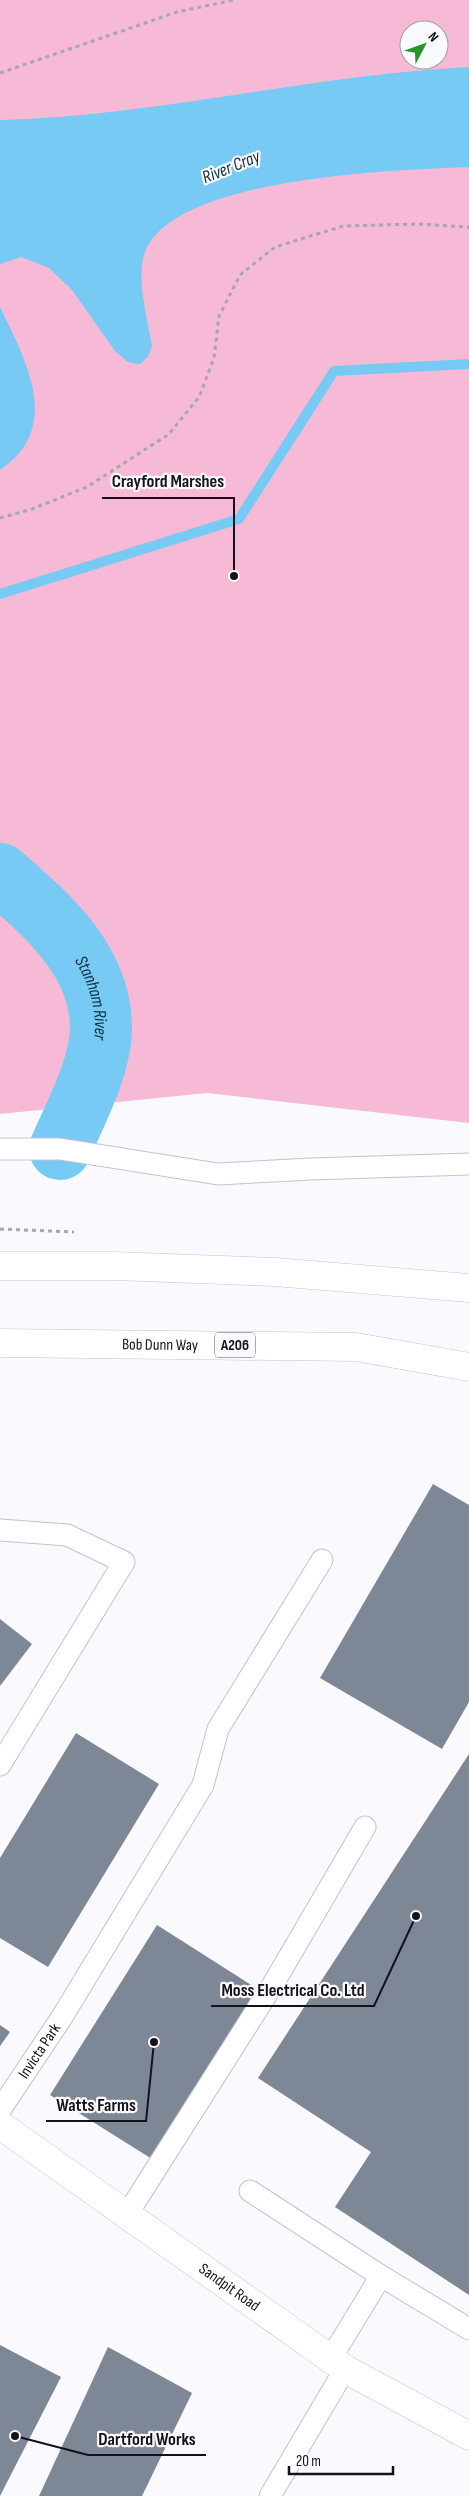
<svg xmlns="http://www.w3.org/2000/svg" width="469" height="2496" viewBox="0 0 469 2496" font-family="'Sofia Sans Condensed',sans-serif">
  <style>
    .green { fill: #f6bad6; fill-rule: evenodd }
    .water { fill: #77caf3 }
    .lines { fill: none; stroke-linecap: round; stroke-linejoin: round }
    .stream { stroke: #77caf3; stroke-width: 10 }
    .river { stroke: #77caf3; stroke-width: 62 }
    .building { fill: #7e8796 }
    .service-casing { stroke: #c3c1d4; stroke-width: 23 }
    .minor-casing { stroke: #c3c1d4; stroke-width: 29 }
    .primary-casing { stroke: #c3c1d4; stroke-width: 29 }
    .path { stroke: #a7a6ab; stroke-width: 3; stroke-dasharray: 4 4; stroke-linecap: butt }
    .service { stroke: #fff; stroke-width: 21 }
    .minor { stroke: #fff; stroke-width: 28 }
    .primary { stroke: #fff; stroke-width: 28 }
    .labels { text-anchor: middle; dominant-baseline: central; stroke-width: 4.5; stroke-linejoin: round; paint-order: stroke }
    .shield { fill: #fafafe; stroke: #58585d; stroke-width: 1 }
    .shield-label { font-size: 15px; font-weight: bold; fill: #131218 }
    .street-label { font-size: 16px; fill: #131218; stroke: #fafafe }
    .water-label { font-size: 18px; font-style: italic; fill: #0a3041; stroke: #fafafe }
    .leader { fill: none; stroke: #131218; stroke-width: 2 }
    .callout-dot { fill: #131218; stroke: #fafafe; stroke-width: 2 }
    .callout-label { font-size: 18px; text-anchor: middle; font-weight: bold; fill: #131218; stroke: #fafafe; stroke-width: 4.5; stroke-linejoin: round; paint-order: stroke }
  </style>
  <rect width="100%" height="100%" fill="#fafafe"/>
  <path class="green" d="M 0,0 L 469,0 L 469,1123 L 207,1093 L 0,1114 ZM 409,30 L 439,30 L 439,60 L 409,60 Z"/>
  <path class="water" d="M 469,67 L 469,167 C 400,170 168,176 144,255 C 136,280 148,320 152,346 L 148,357 L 140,364 L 128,362 L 115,351 L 72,290 L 49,268 L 21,257 L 0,264 L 0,120 C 157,116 312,75 469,67 Z
    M 0,307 C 25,359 64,427 0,470 Z"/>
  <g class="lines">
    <path class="stream" d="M 0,594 L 239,519 L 334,371 L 469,364"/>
    <path class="river" id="s1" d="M 0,874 C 47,915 102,961 101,1030 C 100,1068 75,1114 60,1149"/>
  </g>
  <path class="building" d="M 433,1484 L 469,1505 L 469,1702 L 442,1749 L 320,1678 Z
    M 0,1619 L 32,1644 L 0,1686 Z
    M 76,1733 L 159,1784 L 48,1967 L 0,1938 L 0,1858 Z
    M 469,1754 L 469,2295 L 335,2207 L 371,2152 L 258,2078 Z
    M 157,1925 L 259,1990 L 152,2159 L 50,2095 Z
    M 0,2025 L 10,2032 L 0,2046 Z
    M 0,2345 L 61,2377 L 0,2496 Z
    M 108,2347 L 192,2393 L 142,2496 L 39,2496 Z"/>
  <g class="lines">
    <defs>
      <g id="service">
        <path d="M 0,1149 L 60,1149 L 218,1174 L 311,1169 L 469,1164"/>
        <path d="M 0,1530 L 67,1535 L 124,1562 L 0,1765"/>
        <path id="s2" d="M 0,2110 L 62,2017 L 203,1785 L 218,1729 L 322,1560"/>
        <path d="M 250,2191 L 381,2276 L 331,2358"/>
        <path d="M 128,2213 L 272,1986 L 365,1827"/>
        <path d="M 381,2276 L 469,2329"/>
        <path d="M 270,2496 L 345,2369"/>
      </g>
      <g id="minor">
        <path id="s3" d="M 0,2125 L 345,2369 L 469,2436"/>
      </g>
      <g id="primary">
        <path d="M 0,1266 L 114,1266 L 275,1272 L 469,1288"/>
        <path id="s4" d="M 0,1343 L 356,1347 L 469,1367"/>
      </g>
    </defs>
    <use href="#service" class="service-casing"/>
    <use href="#minor" class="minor-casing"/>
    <use href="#primary" class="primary-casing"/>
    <path class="path" d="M 0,73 L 177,12 L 234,0
      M 0,518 L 32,509 L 87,487 L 169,434 L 199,397 L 214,358 L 219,316 L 240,275 L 275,247 L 343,226 L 417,224 L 469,227
      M 0,1229 L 74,1232"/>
    <use href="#service" class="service"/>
    <use href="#minor" class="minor"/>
    <use href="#primary" class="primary"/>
  </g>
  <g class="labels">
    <rect class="shield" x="215" y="1332.5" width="40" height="25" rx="4"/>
    <g class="shield-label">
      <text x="235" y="1345">A206</text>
    </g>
    <g class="street-label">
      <text stroke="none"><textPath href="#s4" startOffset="160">Bob Dunn Way</textPath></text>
      <text stroke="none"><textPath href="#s2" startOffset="71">Invicta Park</textPath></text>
      <text stroke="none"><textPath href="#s3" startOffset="281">Sandpit Road</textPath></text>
    </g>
    <g class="water-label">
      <text transform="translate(231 167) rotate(-22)">River Cray</text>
      <text stroke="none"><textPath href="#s1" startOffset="159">Stanham River</textPath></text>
    </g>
  </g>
  <path class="leader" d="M234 576L234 498H102M416 1916L374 2006H211M154 2042L146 2121H46M15 2436L88 2455H206"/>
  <g class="callout-dot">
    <circle cx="234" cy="576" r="5"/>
    <circle cx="416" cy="1916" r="5"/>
    <circle cx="154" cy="2042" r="5"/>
    <circle cx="15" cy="2436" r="5"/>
  </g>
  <g class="callout-label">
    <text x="168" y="487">Crayford Marshes</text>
    <text x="293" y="1996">Moss Electrical Co. Ltd</text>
    <text x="96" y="2111">Watts Farms</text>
    <text x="147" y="2445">Dartford Works</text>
  </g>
  <g transform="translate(424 45) rotate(49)"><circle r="24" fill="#fafafe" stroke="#9e9da2"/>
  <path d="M0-4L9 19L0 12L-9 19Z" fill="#239727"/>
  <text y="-8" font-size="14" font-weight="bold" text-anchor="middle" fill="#131218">N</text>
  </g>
  <path d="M289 2466v8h104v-8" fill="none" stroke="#131218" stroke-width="2.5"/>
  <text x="296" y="2466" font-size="15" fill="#131218" stroke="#fafafe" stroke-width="4" paint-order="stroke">20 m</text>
</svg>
